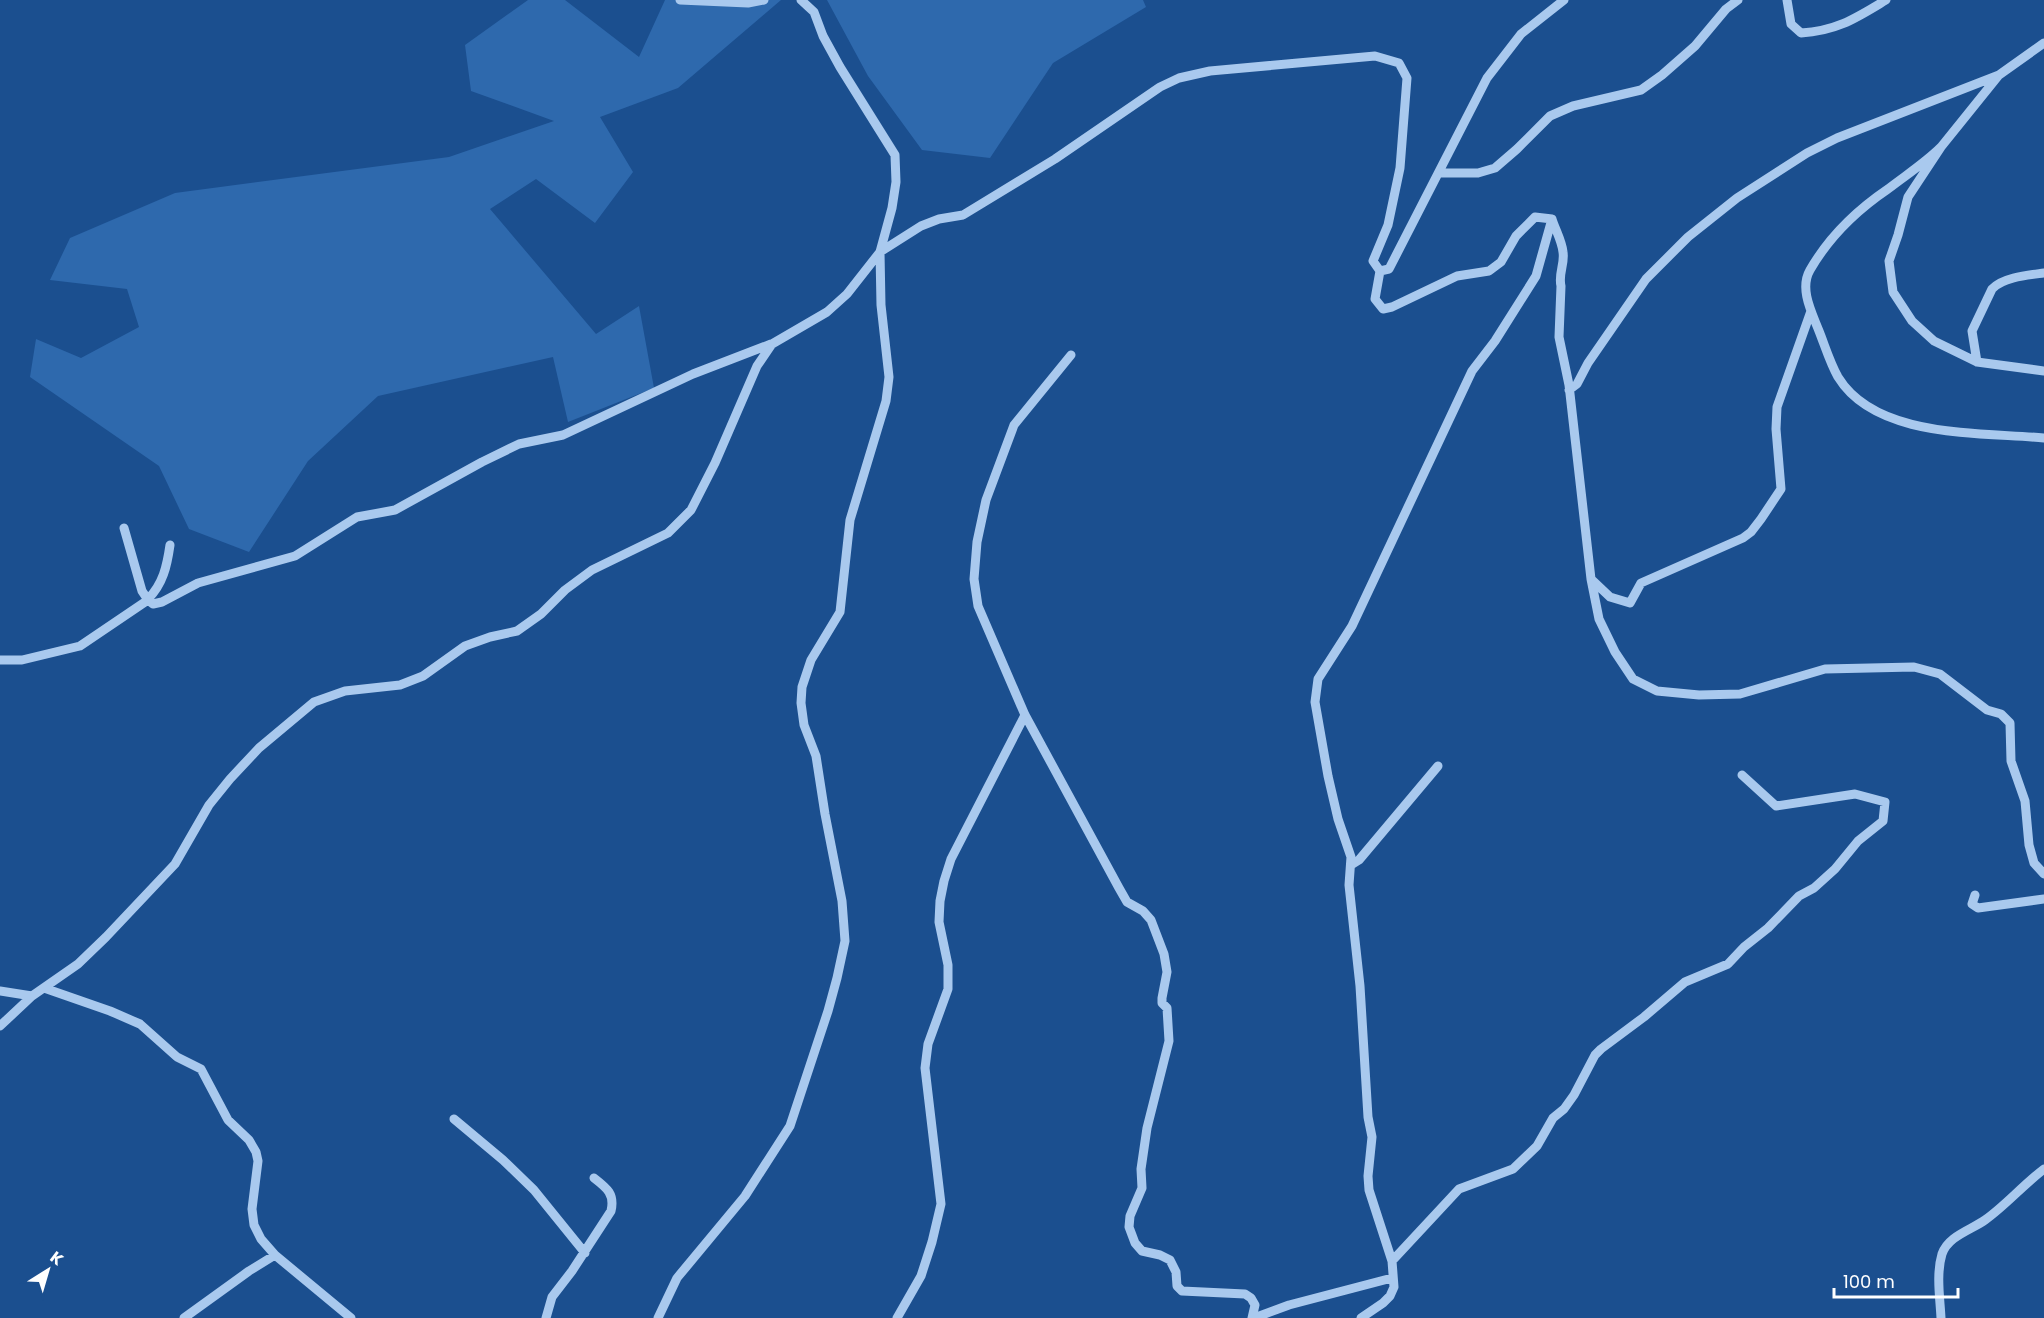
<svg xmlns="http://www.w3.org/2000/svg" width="2044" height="1318" viewBox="0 0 2044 1318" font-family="Poppins,sans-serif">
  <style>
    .green { fill: #2e69ad }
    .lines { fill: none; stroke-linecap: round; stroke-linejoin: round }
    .minor { stroke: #a9c9ee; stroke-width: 9 }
  </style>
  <rect width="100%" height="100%" fill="#1b4f8f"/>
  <path class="green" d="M 528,0 L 565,0 L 639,57 L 665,0 L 781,0 L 678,88 L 600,117 L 633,172 L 595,223 L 536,179 L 490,209 L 596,334 L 639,306 L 654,388 L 568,422 L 553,357 L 378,396 L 308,461 L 249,552 L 189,529 L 159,466 L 30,377 L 36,339 L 81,358 L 139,327 L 127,289 L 50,280 L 70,238 L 175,193 L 449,157 L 554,121 L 471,91 L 465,45 Z
    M 827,0 L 1143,0 L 1146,7 L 1053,63 L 990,158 L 922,150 L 868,76 Z"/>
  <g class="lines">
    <path class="minor" d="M 680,0 L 748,3 L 764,0
      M 1787,0 L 1791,24 L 1801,33 C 1837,31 1856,18 1886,0
      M 2044,43 L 1999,75 L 1941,147 L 1908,197 L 1898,235 L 1889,261 L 1893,292 L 1912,321 L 1934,341 L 1977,362 L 2044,371
      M 1941,147 C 1925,163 1906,175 1888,189 C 1857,210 1829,237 1810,270 C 1799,289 1812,313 1819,331 C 1825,346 1830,363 1838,377 C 1876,439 1981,432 2044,438
      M 1439,173 L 1478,173 L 1495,168 L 1517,149 L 1550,116 L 1573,106 L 1641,90 L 1662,75 L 1695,46 L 1726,9 L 1738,0
      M 1552,219 C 1555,229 1562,241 1563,252 C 1565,264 1558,274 1561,286 L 1559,337 L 1569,385 L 1591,579 L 1599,619 L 1615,652 L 1633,679 L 1657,691 L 1699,695 L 1740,694 L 1825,669 L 1914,667 L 1940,674 L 1987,710 L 2001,714 L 2010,723 L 2011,761 L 2025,801 L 2029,845 L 2034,863 L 2044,874
      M 1071,355 L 1014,425 L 986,500 L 977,542 L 974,579 L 978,606 L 1025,715 L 1119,888 L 1127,902 L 1143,911 L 1151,920 L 1164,954 L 1167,972 L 1162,998 L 1162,1003 L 1167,1008 L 1169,1041 L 1147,1128 L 1141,1169 L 1142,1188 L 1130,1216 L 1129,1227 L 1135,1243 L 1142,1251 L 1160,1255 L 1170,1260 L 1176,1272 L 1177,1286 L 1182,1291 L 1245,1294 L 1251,1298 L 1255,1305 L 1252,1318
      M 1977,362 L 1972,331 L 1992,289 C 2003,277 2029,275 2044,273
      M 1569,390 L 1577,384 L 1588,363 L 1646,279 L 1688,237 L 1737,198 L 1807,153 L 1837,138 L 1999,75
      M 1591,579 L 1610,597 L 1630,603 L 1641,583 L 1743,538 L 1751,532 L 1761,519 L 1781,489 L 1776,429 L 1777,407 L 1811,311
      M 148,599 C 163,584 167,566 170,545
      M 148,600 L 153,604 L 162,602 L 198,583 L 295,556 L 357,517 L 395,510 L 482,462 L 519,444 L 563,435 L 693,374 L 771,344
      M 0,660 L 22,660 L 80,646 L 148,600 L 142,591 L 124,528
      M 1351,865 L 1359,860 L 1438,766
      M 1975,895 L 1972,904 L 1978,908 L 2044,899
      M 44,988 L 110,1011 L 140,1024 L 177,1057 L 201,1069 L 228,1120 L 249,1140 L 256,1152 L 258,1161 L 252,1209 L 254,1225 L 261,1239 L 275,1255 L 351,1318
      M 0,991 L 32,996
      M 0,1026 L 32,996 L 78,964 L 106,937 L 175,864 L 209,805 L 230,779 L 259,748 L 314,702 L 345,691 L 400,685 L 423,676 L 465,646 L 490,637 L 517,631 L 541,614 L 565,590 L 592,570 L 668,533 L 691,510 L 715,463 L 757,366 L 772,344 L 827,312 L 847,294 L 880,252 L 921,226 L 939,219 L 963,215 L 1055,159 L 1160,87 L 1179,78 L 1210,71 L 1375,56 L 1399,63 L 1407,78 L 1400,168 L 1388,225 L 1373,261 L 1380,271 L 1389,269 L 1487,78 L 1521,34 L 1564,0
      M 454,1119 L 503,1160 L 534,1190 L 585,1253
      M 1392,1261 L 1459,1189 L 1513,1169 L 1537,1146 L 1553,1118 L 1564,1109 L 1574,1095 L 1595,1055 L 1601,1049 L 1644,1017 L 1685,982 L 1728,964 L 1744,947 L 1768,928 L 1799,896 L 1814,888 L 1835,869 L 1858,841 L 1883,821 L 1885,802 L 1855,794 L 1776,806 L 1742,775
      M 184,1318 L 249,1271 L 275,1255
      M 546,1318 L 552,1297 L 572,1271 L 611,1211 C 615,1194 607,1188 594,1178
      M 658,1318 L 677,1278 L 745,1196 L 790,1126 L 828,1011 L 837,978 L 845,941 L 842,901 L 825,814 L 816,756 L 804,725 L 801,703 L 802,687 L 811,660 L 840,612 L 850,520 L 886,401 L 889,377 L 881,305 L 880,252 L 892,208 L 896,182 L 895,155 L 840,67 L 823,36 L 814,12 L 801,0
      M 897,1318 L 921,1276 L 932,1242 L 941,1204 L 925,1068 L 928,1044 L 948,989 L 948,965 L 939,922 L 940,901 L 944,881 L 951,859 L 1025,715
      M 1254,1318 L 1289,1305 L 1392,1278
      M 1361,1318 L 1383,1303 L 1390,1296 L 1394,1287 L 1392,1261 L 1369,1190 L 1368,1176 L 1372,1137 L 1368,1117 L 1360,986 L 1349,885 L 1351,857 L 1338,819 L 1328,776 L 1315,702 L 1318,679 L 1352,626 L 1472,371 L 1495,341 L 1536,276 L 1552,219 L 1535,217 L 1516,236 L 1501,262 L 1489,271 L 1457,276 L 1392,307 L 1383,309 L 1375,299 L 1380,271
      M 1941,1318 C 1940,1298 1936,1274 1942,1254 C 1948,1236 1971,1230 1985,1220 C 2005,1206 2023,1185 2044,1169"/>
  </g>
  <g transform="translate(48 1270) rotate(37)" stroke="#1b4f8f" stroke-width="4.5" paint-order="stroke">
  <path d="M0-4.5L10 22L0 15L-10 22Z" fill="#ffffff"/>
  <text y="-9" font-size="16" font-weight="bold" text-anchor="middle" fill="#ffffff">K</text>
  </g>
  <path d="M1834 1288v9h124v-9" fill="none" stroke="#ffffff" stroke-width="3"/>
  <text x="1843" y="1288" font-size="18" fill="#ffffff" stroke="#1b4f8f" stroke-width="4.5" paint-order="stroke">100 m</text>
</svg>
